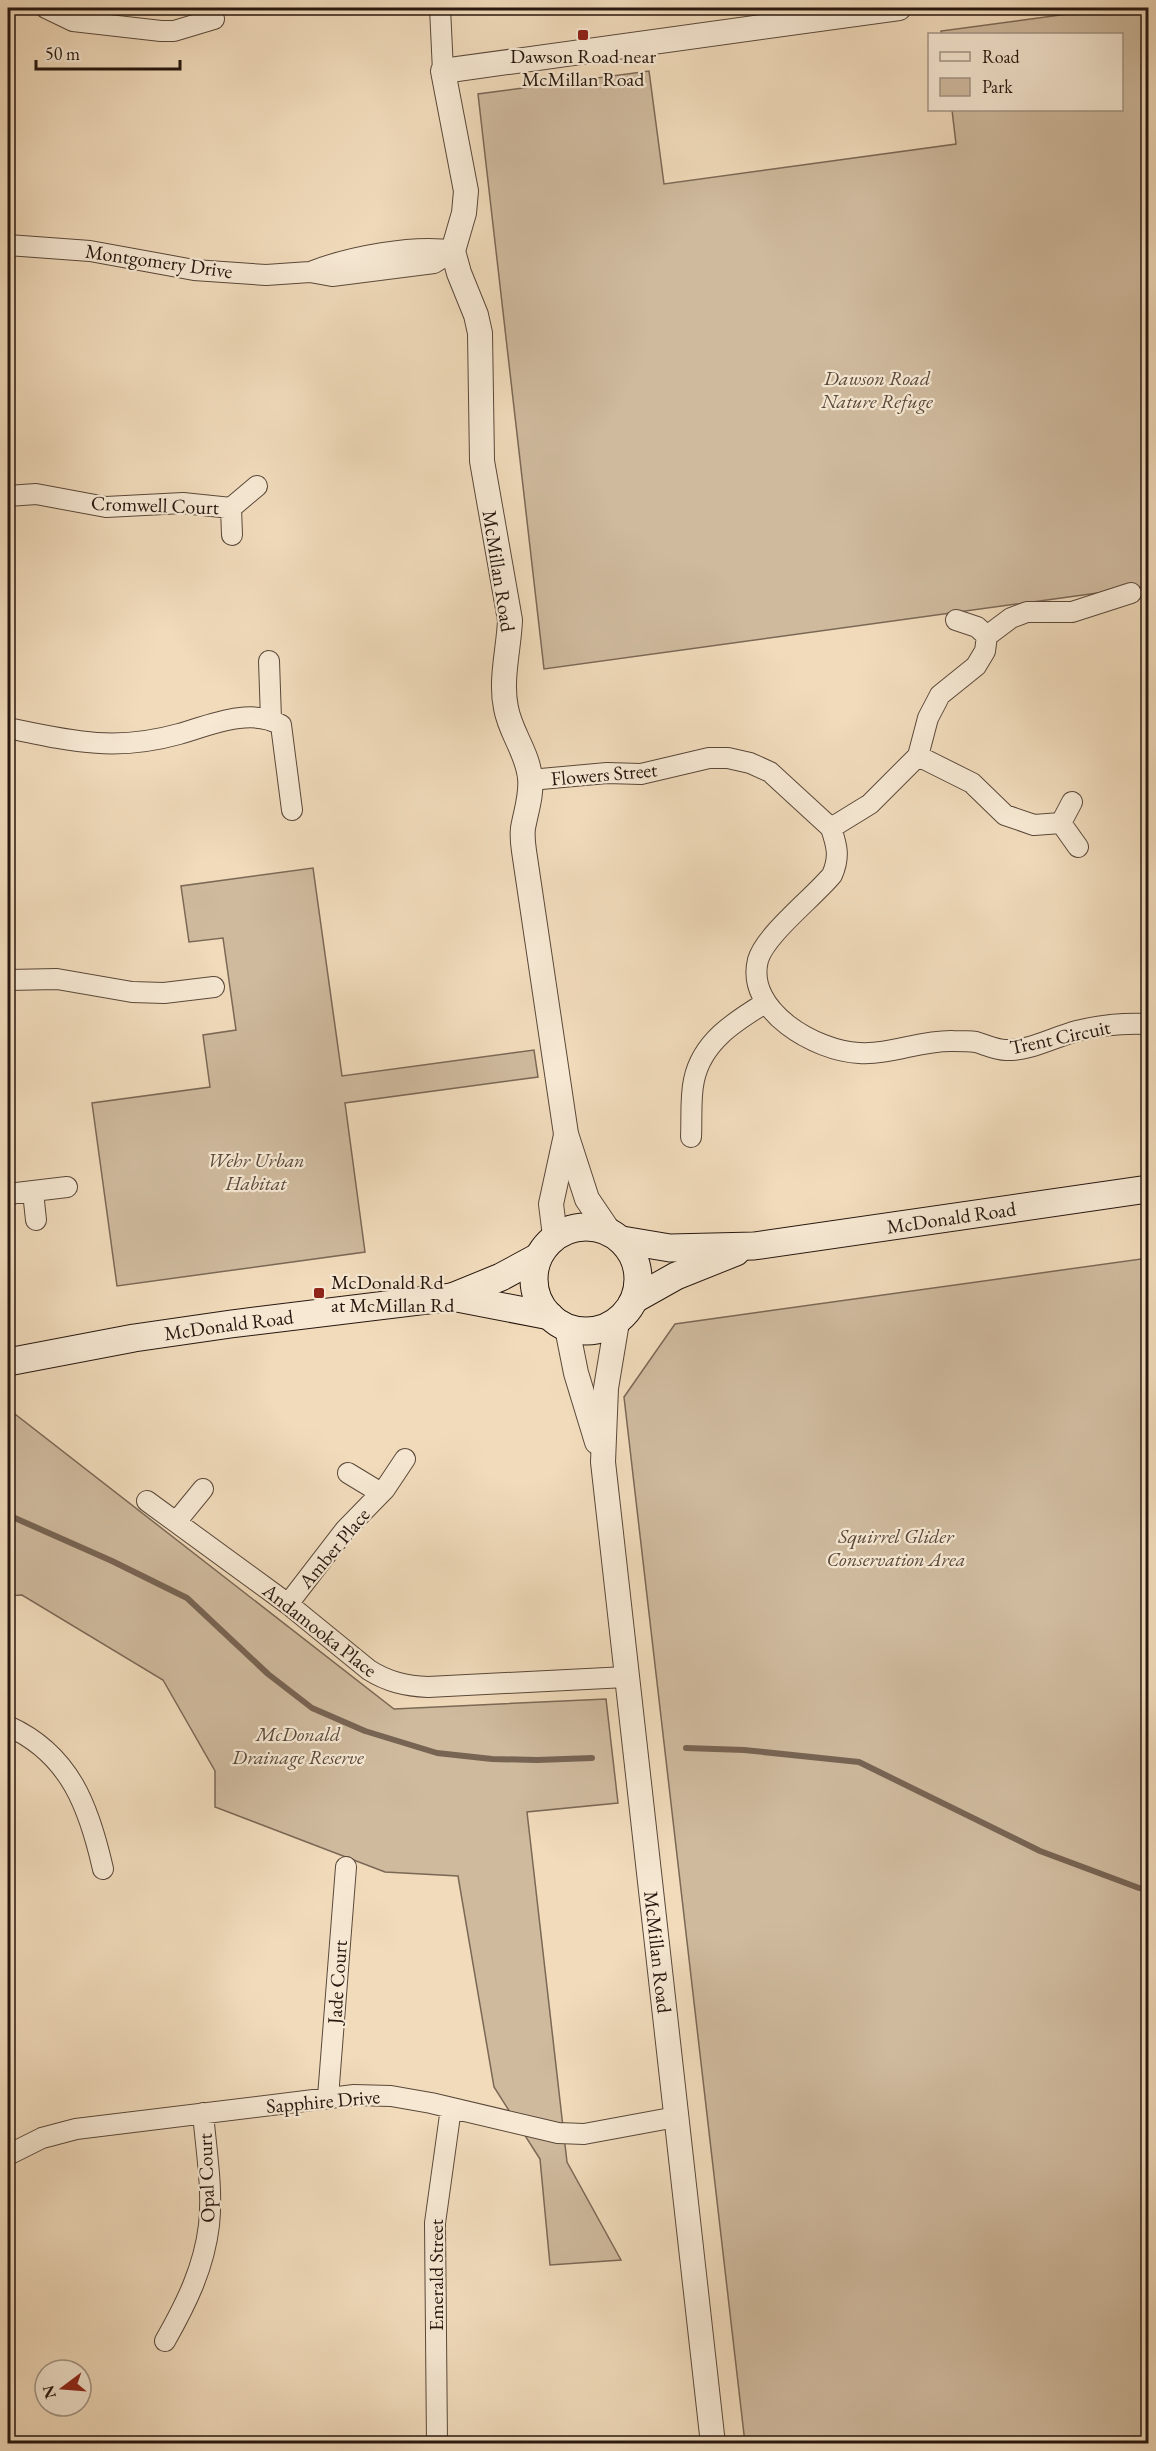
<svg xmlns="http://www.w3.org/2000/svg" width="1156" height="2451" viewBox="0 0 1156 2451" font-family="'EB Garamond',serif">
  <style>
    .green { fill: #cfba9e; stroke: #7b6856; stroke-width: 1.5 }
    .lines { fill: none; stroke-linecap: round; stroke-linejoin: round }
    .stream { stroke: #776453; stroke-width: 6 }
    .minor-casing { stroke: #5a483a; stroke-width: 22 }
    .tertiary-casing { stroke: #5a483a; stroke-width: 26 }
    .secondary-casing { stroke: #27170f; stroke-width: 29 }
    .minor { stroke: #f6e8d3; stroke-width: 20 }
    .tertiary { stroke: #f6e8d3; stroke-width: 24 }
    .secondary { stroke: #f6e8d3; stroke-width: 27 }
    .poi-dot { fill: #8f2418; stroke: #f6e8d3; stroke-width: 2 }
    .labels { text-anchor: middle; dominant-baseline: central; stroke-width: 4.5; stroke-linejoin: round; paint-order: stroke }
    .poi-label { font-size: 20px; fill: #27170f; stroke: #f6e8d3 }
    .street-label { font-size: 20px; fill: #27170f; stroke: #f6e8d3 }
    .park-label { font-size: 20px; font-style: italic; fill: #59483a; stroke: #f6e8d3 }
  </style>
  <rect width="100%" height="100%" fill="#f1dbbb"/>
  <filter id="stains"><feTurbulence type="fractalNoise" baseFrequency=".00333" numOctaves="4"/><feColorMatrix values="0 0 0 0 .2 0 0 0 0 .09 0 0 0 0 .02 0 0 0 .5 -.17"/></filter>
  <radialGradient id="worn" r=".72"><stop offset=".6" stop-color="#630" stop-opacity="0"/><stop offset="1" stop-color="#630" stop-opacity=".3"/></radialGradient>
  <path class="green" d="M 1112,8 L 1148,8 L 1148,586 L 544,669 L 478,94 L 649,71 L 664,184 L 956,144 L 952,110 L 1122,110 L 1122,34 L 942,34 L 941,31 Z
    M 313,868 L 342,1076 L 534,1050 L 538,1077 L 345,1103 L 365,1252 L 117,1286 L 92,1103 L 210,1087 L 203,1035 L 236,1030 L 223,938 L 189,942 L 181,886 Z
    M 1148,1258 L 1148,2443 L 745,2443 L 624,1397 L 675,1324 Z
    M 8,1411 L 11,1411 L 394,1709 L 606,1699 L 618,1803 L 527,1812 L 567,2162 L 621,2260 L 550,2265 L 540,2159 L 494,2087 L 458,1876 L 385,1872 L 215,1807 L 215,1771 L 163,1680 L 22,1595 L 8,1596 Z"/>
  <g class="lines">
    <path class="stream" d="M 8,1515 L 112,1561 L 187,1598 L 268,1674 L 312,1708 L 365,1731 L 437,1753 L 492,1759 L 537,1760 L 592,1758
      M 686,1748 L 744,1750 L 859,1762 L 1040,1851 L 1139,1888 L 1148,1889"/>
    <defs>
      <path id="minor" d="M 46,8 L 73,21 L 161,31 L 174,31 L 214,19
        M 440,8 L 443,71
        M 8,245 L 90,251 L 194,270 L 266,275 L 310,272 L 332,276 L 434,263 L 453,251
        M 313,271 C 349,257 415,244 453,251
        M 8,496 L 36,494 L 106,507 L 183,503 L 231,508 L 257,486
        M 231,508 L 232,535
        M 956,620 L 977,627 L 987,636
        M 269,661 L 271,719
        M 8,728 C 70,741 115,752 179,734 C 210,725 251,707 281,725 L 292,810
        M 918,756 L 972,783 L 1005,815 L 1034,825 L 1061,823 L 1078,847
        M 530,780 L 607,773 L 641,774 L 709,758 L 728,758 L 750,763 L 770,772 L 831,828
        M 1061,823 L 1072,802
        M 831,828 C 837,846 840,857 832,875 C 814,897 765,935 758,960 C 745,1011 816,1051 859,1053 C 891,1055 921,1040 953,1041 C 960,1041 969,1041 976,1042 C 986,1045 996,1050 1006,1050 C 1030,1051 1054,1037 1077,1031 C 1100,1025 1125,1023 1148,1024
        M 831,828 L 870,804 L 918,756 L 928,718 L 940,695 L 976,666 L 985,651 L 987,636 L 1011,618 L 1027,612 L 1072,612 L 1131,593
        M 8,980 L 57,979 L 132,992 L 164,993 L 214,987
        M 691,1137 C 692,1118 690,1098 694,1080 C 702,1042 734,1022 765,1003
        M 33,1192 L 36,1220
        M 8,1194 L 67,1187
        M 348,1473 L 381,1493
        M 147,1501 L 288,1604 L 369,1670 C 388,1682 406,1686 428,1687 L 626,1677
        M 176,1522 L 203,1489
        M 288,1604 L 345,1530 L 385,1489 L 405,1459
        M 8,1726 C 70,1754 89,1807 103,1869
        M 328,2097 L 346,1867
        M 8,2155 L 42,2138 L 76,2129 L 354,2095 L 391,2096 L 431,2103 L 558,2133 L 584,2134 L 676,2117
        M 165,2341 C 186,2304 204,2268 209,2225 C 213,2189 206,2149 203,2113
        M 437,2444 L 435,2223 L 451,2108"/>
      <g id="tertiary">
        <path d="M 608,1230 L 587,1199 L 566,1134 L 524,851 C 523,844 522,836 523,828 C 526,811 532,795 530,778 C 528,753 510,732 506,708 C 500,680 509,648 510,620 L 482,461 L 480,333 L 476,315 L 459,273 L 453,251 L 464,213 L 466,191 L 443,71 L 899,8"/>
        <path d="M 555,1236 L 551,1204 L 566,1135"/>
        <path id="s1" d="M 617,1322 L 606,1388 L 603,1462 L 713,2444"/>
        <path d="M 567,1328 L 576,1373 L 597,1442"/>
      </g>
      <g id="secondary">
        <circle cx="586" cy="1279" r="52"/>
        <path id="s2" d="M 622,1240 L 670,1248 L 754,1246 L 1148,1189"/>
        <path d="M 452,1297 L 501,1277 L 538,1257"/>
        <path d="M 635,1299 L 676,1276 L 736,1252"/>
        <path id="s3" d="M 8,1362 L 134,1338 L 231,1324 L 452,1297 L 550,1316"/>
      </g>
    </defs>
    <use href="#minor" class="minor-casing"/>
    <use href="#tertiary" class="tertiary-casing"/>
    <use href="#secondary" class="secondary-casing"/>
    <use href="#minor" class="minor"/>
    <use href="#tertiary" class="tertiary"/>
    <use href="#secondary" class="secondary"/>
  </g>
  <g class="poi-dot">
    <rect x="577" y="29" width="12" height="12" rx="3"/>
    <rect x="313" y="1287" width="12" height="12" rx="3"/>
  </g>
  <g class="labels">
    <g class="poi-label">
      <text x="583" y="56">Dawson Road near<tspan x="583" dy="23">McMillan Road</tspan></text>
      <text x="331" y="1282" text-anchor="start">McDonald Rd<tspan x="331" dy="23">at McMillan Rd</tspan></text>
    </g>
    <g class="street-label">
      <text transform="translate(159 261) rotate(8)">Montgomery Drive</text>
      <text transform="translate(155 505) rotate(2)">Cromwell Court</text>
      <text transform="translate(499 571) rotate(81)">McMillan Road</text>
      <text transform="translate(604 774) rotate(-5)">Flowers Street</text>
      <text transform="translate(1060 1037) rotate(-12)">Trent Circuit</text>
      <text stroke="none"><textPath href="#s2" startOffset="332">McDonald Road</textPath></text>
      <text stroke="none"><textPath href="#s3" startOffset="224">McDonald Road</textPath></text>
      <text transform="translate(334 1548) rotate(-50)">Amber Place</text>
      <text transform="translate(320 1630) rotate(38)">Andamooka Place</text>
      <text stroke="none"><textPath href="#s1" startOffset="634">McMillan Road</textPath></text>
      <text transform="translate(337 1982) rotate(-86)">Jade Court</text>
      <text transform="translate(323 2101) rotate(-5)">Sapphire Drive</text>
      <text transform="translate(206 2178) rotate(-92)">Opal Court</text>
      <text transform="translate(436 2275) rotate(-90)">Emerald Street</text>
    </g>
    <g class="park-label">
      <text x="877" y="378">Dawson Road<tspan x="877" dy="23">Nature Refuge</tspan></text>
      <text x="256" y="1160">Wehr Urban<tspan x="256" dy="23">Habitat</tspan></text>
      <text x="896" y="1536">Squirrel Glider<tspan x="896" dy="23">Conservation Area</tspan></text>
      <text x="298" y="1734">McDonald<tspan x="298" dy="23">Drainage Reserve</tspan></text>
    </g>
  </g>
  <rect width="1156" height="2451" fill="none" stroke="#f1dbbb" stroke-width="30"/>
  <rect x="9" y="9" width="1138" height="2433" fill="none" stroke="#27170f" stroke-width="3"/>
  <rect x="15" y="15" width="1126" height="2421" fill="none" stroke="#27170f" stroke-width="1.5"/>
  <rect x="928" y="33" width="195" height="78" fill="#f6e8d3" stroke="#a39485" stroke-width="1.5"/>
  <rect x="940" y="52" width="30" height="9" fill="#f6e8d3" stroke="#a39485" stroke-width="1.5"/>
  <text x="982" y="63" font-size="18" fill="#27170f">Road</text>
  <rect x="940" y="78" width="30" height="18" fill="#cfba9e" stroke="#a39485" stroke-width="1.5"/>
  <text x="982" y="93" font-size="18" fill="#27170f">Park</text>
  <g transform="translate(63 2388) rotate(254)"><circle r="28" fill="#f6e8d3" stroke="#a39485" stroke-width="1.5"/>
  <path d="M0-4.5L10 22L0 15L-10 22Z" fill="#8f2418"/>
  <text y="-9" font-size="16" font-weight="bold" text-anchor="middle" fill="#27170f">N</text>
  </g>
  <path d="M36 60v9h144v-9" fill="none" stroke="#27170f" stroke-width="3"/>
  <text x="45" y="60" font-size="18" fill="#27170f" stroke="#f6e8d3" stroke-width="4.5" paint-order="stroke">50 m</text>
  <rect width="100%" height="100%" filter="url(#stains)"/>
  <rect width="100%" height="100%" fill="url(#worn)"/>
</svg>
